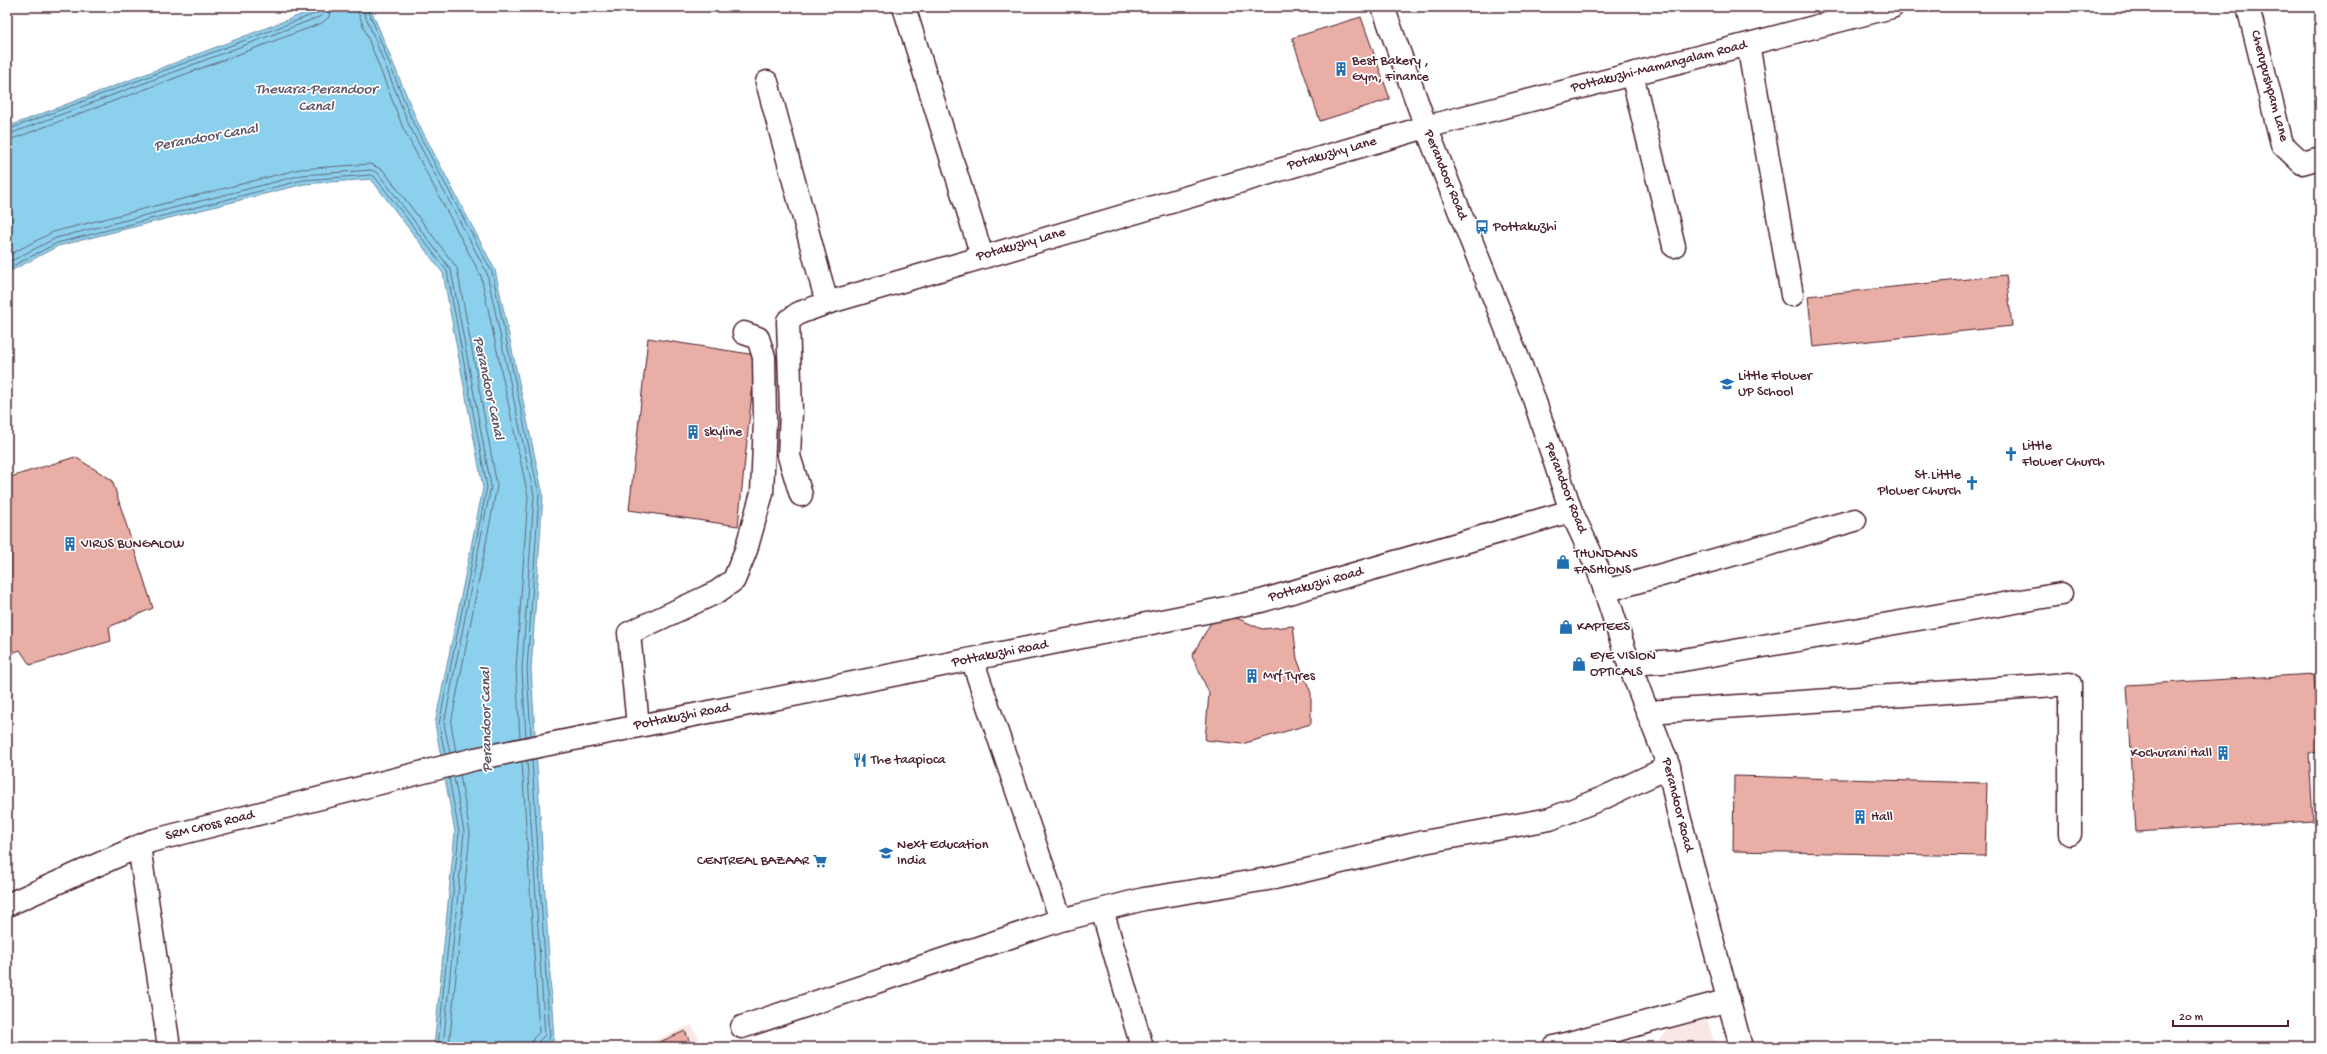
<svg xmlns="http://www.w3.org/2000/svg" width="2327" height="1054" viewBox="0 0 2327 1054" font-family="'Gochi Hand',sans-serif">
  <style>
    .built { fill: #f8e7e4 }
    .water { fill: #8bd1ed; stroke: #718a9f }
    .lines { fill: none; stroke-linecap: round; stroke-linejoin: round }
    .shore { stroke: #646679; stroke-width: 1 }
    .building { fill: #e9aea6; stroke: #4a1f2b }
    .service-casing { stroke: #4a1f2b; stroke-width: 25 }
    .minor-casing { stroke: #4a1f2b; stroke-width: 25 }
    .secondary-casing { stroke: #4a1f2b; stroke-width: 25 }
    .service { stroke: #fff; stroke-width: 22 }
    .minor { stroke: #fff; stroke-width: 22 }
    .secondary { stroke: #fff; stroke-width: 22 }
    .labels { text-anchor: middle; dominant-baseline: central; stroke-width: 3.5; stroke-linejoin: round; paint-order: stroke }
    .poi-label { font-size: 14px; fill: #4a1f2b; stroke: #fff; text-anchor: start }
    .street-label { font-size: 14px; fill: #4a1f2b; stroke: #fff }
    .water-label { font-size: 15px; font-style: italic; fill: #5e5465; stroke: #fff }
  </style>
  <rect width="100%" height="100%" fill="#fff"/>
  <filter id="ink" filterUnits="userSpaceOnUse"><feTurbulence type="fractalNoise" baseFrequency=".025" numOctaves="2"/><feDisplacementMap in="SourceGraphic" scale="8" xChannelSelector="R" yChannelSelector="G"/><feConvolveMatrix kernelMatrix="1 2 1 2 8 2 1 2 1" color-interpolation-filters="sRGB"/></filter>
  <g filter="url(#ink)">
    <path class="built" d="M 1677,1017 L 1707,1020 L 1716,1047 L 1655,1047 Z
      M 691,1025 L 704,1047 L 639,1047 Z"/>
    <path class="water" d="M 321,7 L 370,7 L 417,121 L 495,270 L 543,495 L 531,669 L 554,1040 L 545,1047 L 434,1047 L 455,832 L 435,724 L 483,488 L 443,273 L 371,179 L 304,184 L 58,246 L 7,273 L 7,127 Z"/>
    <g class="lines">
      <path class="shore" d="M 356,7 L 403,128 L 481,276 L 528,496 L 516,669 L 520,738
        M 362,7 L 409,125 L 487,273 L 534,495 L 522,669 L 526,737
        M 367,7 L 413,123 L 492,272 L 539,495 L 527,669 L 531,736
        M 7,130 L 317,13 L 320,7
        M 7,135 L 319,17 L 324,13 L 325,7
        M 7,141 L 322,23 L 329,17 L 331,7
        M 7,256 L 53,232 L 300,169 L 370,164 L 383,170 L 457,268 L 497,486 L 451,724 L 456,752
        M 7,263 L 56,238 L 302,175 L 371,170 L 378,173 L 451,270 L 491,486 L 444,724 L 450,753
        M 7,269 L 57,243 L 303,180 L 371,175 L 375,177 L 447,271 L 487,487 L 439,724 L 445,754
        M 532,760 L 550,1037 L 543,1047
        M 527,761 L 545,1035 L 539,1041 L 538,1047
        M 522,762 L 539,1032 L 533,1039 L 532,1047
        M 438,1047 L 459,832 L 449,778
        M 443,1047 L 464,832 L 454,777
        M 449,1047 L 470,833 L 460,775"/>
    </g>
    <path class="building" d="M 1361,17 L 1390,99 L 1320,121 L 1292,38 Z
      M 2006,275 L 2012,326 L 1813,347 L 1808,296 Z
      M 648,338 L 756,355 L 738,526 L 629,510 Z
      M 75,457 L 112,480 L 153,608 L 109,627 L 111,641 L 30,665 L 20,650 L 7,655 L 7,478 Z
      M 1218,610 L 1262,629 L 1293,626 L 1297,659 L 1311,693 L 1311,724 L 1242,744 L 1205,740 L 1209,693 L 1192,656 Z
      M 2314,674 L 2316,708 L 2320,708 L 2320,752 L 2309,753 L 2313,821 L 2136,832 L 2127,685 Z
      M 1734,776 L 1987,783 L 1985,856 L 1733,851 Z
      M 685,1031 L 692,1047 L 648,1047 Z"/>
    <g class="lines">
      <defs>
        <path id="service" d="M 1605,591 L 1855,520
          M 1629,664 L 1677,661 L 2061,594"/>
        <path id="minor" d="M 904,7 L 982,256
          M 2248,7 L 2282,144 L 2302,163 L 2320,158
          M 1748,44 L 1792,295
          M 1632,74 L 1674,246
          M 767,82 L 827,303
          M 801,495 L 789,456 L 791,412 L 788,321 L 799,313 L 827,303 L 1426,127 L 1892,7
          M 1648,712 L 2070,684 L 2070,834
          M 638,726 L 629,633 L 717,592 L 734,580 L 746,550 L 762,493 L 765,420 L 764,357 L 758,338 L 744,333
          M 139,846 L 169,1047
          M 7,905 L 151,841 L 475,759 L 1261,601 L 1571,511
          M 1102,910 L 1142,1047
          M 1061,920 L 1144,899 L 1274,878 L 1424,842 L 1550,819 L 1603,798 L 1669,767
          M 742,1027 L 1061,920 L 972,659
          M 1554,1047 L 1729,1000"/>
        <path id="secondary" d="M 1383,7 L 1426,127 L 1533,396 L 1571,511 L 1598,569 L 1629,664 L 1669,767 L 1678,812 L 1741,1047"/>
      </defs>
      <use href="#service" class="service-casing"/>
      <use href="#minor" class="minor-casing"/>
      <use href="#secondary" class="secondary-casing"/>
      <use href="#service" class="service"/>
      <use href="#minor" class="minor"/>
      <use href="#secondary" class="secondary"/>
    </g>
  </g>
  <defs>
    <symbol id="building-bare" viewBox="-9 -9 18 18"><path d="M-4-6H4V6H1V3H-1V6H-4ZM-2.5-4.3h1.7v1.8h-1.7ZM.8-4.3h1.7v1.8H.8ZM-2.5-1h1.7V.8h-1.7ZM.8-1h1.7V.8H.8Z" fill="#1f6fb2" stroke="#fff" stroke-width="2.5" paint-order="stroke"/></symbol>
    <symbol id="bus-bare" viewBox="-9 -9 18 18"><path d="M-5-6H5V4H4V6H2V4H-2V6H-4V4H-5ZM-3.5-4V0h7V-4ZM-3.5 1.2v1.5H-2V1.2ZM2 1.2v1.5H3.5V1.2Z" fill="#1f6fb2" stroke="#fff" stroke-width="2.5" paint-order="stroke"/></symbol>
    <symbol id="school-bare" viewBox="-9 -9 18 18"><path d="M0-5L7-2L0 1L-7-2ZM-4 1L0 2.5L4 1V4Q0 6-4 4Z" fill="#1f6fb2" stroke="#fff" stroke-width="2.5" paint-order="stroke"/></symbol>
    <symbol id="church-bare" viewBox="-9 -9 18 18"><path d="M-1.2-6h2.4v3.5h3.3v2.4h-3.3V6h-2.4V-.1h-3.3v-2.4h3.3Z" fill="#1f6fb2" stroke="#fff" stroke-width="2.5" paint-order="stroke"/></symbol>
    <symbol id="shop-bare" viewBox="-9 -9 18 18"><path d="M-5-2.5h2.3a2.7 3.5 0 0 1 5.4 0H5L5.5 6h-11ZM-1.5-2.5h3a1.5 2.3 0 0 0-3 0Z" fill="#1f6fb2" stroke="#fff" stroke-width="2.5" paint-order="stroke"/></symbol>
    <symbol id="restaurant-bare" viewBox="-9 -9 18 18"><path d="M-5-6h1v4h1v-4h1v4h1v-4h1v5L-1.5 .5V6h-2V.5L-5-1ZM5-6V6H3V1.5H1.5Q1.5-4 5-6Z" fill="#1f6fb2" stroke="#fff" stroke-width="2.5" paint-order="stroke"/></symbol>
    <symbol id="supermarket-bare" viewBox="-9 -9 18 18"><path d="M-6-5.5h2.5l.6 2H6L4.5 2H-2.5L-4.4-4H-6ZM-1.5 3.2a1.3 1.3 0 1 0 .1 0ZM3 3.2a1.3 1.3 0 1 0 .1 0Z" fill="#1f6fb2" stroke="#fff" stroke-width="2.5" paint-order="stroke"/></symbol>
  </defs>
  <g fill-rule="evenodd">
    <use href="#building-bare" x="1331" y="59" width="20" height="20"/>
    <use href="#bus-bare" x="1472" y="217" width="20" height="20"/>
    <use href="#school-bare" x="1717" y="374" width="20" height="20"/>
    <use href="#building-bare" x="683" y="422" width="20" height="20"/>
    <use href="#church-bare" x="2001" y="444" width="20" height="20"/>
    <use href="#church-bare" x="1962" y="473" width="20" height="20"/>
    <use href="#building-bare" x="60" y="534" width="20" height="20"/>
    <use href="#shop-bare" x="1553" y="552" width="20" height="20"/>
    <use href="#shop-bare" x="1556" y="617" width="20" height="20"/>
    <use href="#shop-bare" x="1569" y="654" width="20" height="20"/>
    <use href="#building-bare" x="1242" y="666" width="20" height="20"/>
    <use href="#building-bare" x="2213" y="743" width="20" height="20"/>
    <use href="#restaurant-bare" x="850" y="750" width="20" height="20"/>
    <use href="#building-bare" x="1850" y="807" width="20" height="20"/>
    <use href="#school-bare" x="876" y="843" width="20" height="20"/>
    <use href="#supermarket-bare" x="810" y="851" width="20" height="20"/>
  </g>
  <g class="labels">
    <g class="poi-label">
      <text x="1352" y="61">Best Bakery ,<tspan x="1352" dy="16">Gym, Finance</tspan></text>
      <text x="1493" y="227">Pottakuzhi</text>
      <text x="1738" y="376">Little Flower<tspan x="1738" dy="16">UP School</tspan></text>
      <text x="704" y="432">skyline</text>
      <text x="2022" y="446">Little<tspan x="2022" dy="16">Flower Church</tspan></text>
      <text x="1961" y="475" text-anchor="end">St.Little<tspan x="1961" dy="16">Plower Church</tspan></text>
      <text x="81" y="544">VIRUS BUNGALOW</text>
      <text x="1574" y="554">THUNDANS<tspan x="1574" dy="16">FASHIONS</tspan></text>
      <text x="1577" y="627">KAPTEES</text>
      <text x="1590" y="656">EYE VISION<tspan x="1590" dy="16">OPTICALS</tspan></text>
      <text x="1263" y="676">Mrf Tyres</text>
      <text x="2212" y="753" text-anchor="end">Kochurani Hall</text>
      <text x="871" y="760">The taapioca</text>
      <text x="1871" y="817">Hall</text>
      <text x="897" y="845">Next Education<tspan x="897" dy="16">India</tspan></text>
      <text x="809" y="861" text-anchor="end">CENTREAL BAZAAR</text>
    </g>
    <g class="street-label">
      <text transform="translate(1659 67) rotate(-14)">Pottakuzhi-Mamangalam Road</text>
      <text transform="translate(2269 86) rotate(75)">Cherupushpam Lane</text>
      <text transform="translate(1332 154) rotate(-16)">Potakuzhy Lane</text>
      <text transform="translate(1445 175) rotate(68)">Perandoor Road</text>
      <text transform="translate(1021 245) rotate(-16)">Potakuzhy Lane</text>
      <text transform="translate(1565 488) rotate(69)">Perandoor Road</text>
      <text transform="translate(1316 585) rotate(-16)">Pottakuzhi Road</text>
      <text transform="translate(1000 654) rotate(-11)">Pottakuzhi Road</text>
      <text transform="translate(682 717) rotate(-11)">Pottakuzhi Road</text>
      <text transform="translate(1677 805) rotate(76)">Perandoor Road</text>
      <text transform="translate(210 826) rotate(-14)">SRM Cross Road</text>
    </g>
    <g class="water-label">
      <text x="316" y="90">Thevara-Perandoor<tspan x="316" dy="17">Canal</tspan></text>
      <text transform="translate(206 138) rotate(-10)">Perandoor Canal</text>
      <text transform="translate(488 388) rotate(78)">Perandoor Canal</text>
      <text transform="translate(487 720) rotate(-91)">Perandoor Canal</text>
    </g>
  </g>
  <rect width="2327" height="1054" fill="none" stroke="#fff" stroke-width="24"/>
  <rect x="12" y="12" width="2303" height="1030" fill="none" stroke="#4a1f2b" stroke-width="1.5" filter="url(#ink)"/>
  <path d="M2173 1020v6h115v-6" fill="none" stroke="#4a1f2b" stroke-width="2"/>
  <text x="2179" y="1020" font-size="12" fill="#4a1f2b" stroke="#ffffff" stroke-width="3" paint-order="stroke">20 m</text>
</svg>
